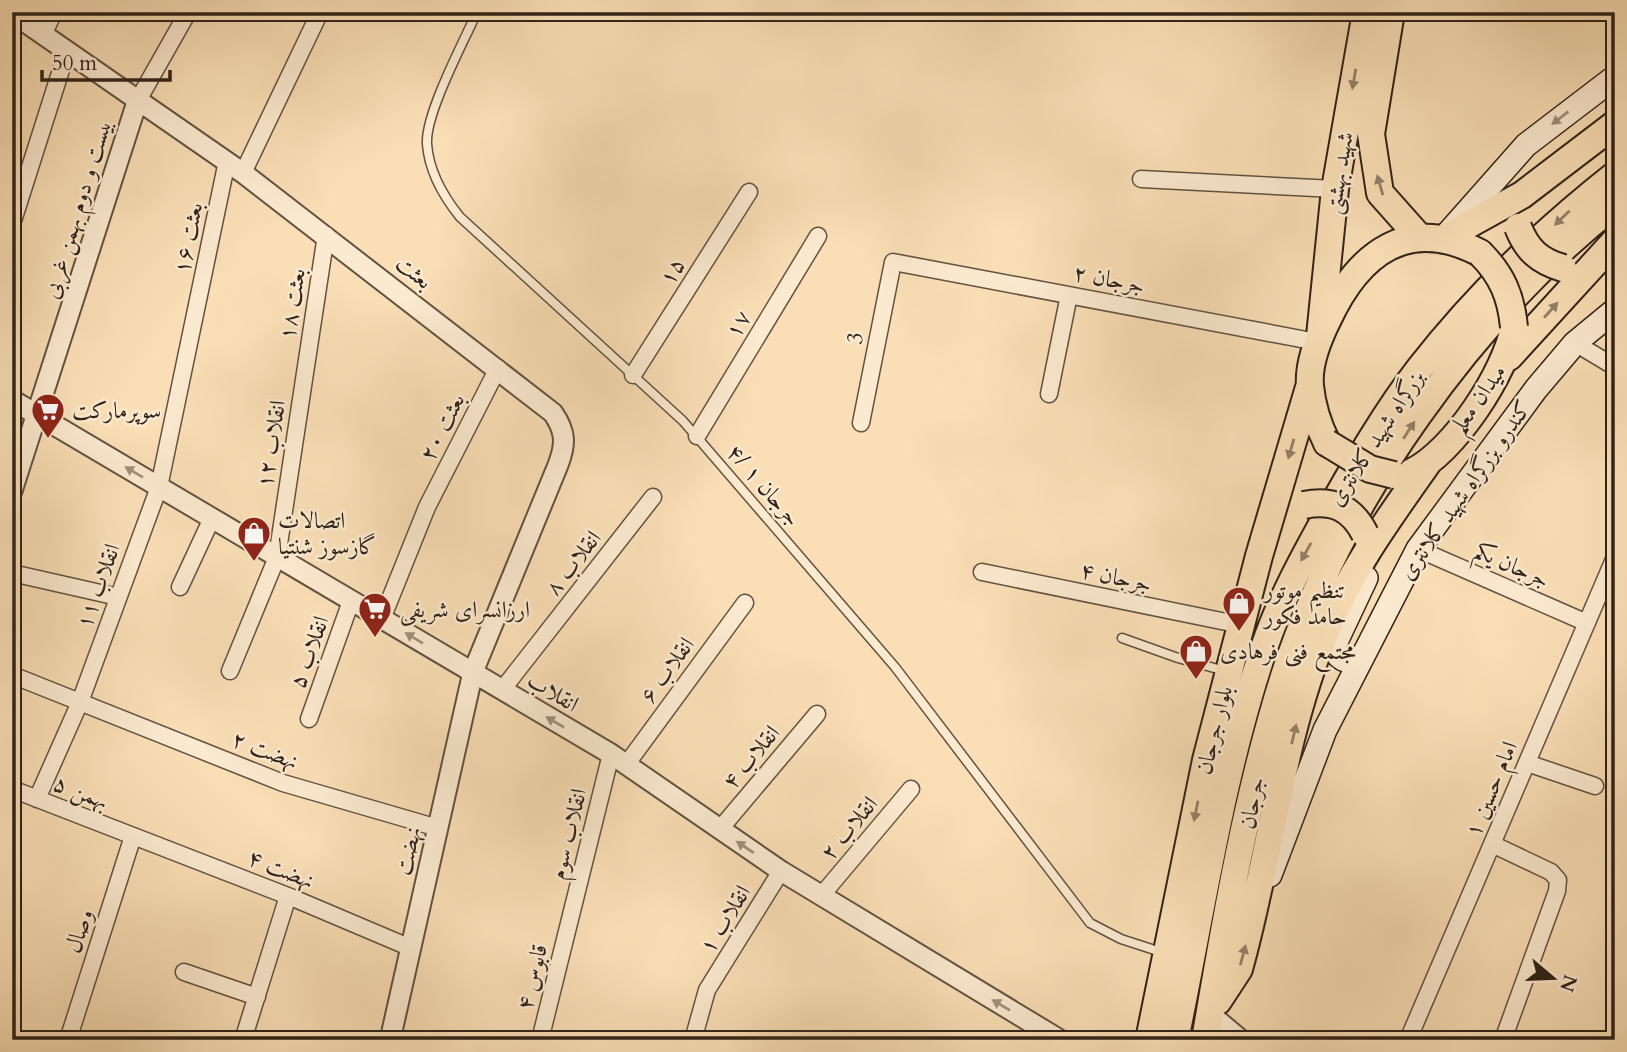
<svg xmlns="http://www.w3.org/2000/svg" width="1627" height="1052" viewBox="0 0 1627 1052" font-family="Cardo,Amiri,serif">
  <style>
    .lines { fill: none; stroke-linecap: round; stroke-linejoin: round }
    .service-casing { stroke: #625241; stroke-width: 11 }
    .minor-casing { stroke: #625241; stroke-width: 19 }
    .tertiary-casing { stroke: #625241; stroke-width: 23 }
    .secondary-casing { stroke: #30231a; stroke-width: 26 }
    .primary-casing { stroke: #30231a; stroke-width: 30 }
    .trunk-casing { stroke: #30231a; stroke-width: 30 }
    .service { stroke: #fcead0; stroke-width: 8 }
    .minor { stroke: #fcead0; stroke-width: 16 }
    .tertiary { stroke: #fcead0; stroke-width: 19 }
    .secondary { stroke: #fcead0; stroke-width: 23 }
    .primary { stroke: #fadfb6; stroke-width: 26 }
    .trunk { stroke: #fadfb6; stroke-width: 26 }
    .trunk-bridge-casing { stroke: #30231a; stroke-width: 30; stroke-linecap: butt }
    .trunk-bridge { stroke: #fadfb6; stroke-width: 26 }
    .oneway { fill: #958168 }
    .oneway2 { fill: #a0907e }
    .labels { text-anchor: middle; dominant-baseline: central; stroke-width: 5; stroke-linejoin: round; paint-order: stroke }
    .street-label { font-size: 23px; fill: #30231a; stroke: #fcead0 }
    .poi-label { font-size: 23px; fill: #30231a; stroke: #fcead0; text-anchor: start }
  </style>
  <rect width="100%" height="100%" fill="#fadfb6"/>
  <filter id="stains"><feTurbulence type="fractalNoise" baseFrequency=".00286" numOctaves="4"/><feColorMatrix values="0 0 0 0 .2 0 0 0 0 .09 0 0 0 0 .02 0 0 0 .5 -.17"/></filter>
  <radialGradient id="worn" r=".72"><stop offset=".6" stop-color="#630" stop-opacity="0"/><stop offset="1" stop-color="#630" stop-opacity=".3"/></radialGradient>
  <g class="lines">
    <defs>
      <path id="service" d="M 477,12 C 464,41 425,114 427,144 C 429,171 443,196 460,217 L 683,421 L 895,667 L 1090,923 L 1121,939 L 1164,953
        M 1122,638 L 1178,658 L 1225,671"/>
      <path id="minor" d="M 43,35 L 54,12
        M 137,102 L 188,12
        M 243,173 L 320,12
        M 1141,179 L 1335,189
        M 12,224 L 67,51
        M 1575,343 L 1615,367
        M 633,375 L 749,192
        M 1049,394 L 1069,295
        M 861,423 L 893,262 L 1317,342
        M 697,436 L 818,236
        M 1418,549 L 1587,623
        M 982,572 L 1241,625
        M 12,573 L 118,597
        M 180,587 L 212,518
        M 382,619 L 427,507 L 498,368
        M 230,671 L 277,557 L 326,235
        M 12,675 L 283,783 L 438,828
        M 502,690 L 653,497
        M 309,719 L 351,601
        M 1527,763 L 1595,786
        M 626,765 L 745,603
        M 12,789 L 293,898 L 411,948
        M 37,799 L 80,702 L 159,487 L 227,161
        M 720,829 L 817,714
        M 1492,844 L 1551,872 L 1558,880 L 1557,891 L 1503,1040
        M 821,896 L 911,789
        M 184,972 L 257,997
        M 12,1038 L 18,1040
        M 68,1040 L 133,836
        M 243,1040 L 288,896
        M 540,1040 L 611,754
        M 693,1040 L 707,990 L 781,871
        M 1408,1040 L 1615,557"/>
      <path id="tertiary" d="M 12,13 L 243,173 L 553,413 C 566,432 566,444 558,465 L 473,672 L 390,1040
        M 12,400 L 611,754 L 781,871 L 1060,1040
        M 12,491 L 137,102
        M 1210,1014 L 1241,1040"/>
      <path id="secondary" d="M 1449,232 L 1526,145 L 1615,77
        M 1358,660 C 1345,662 1340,660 1333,648 L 1366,578
        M 1270,875 L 1325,730 L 1418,549 L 1536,389 L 1575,343 L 1615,310"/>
      <path id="primary" d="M 1391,12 L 1371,134 L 1380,193 L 1420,238
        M 1320,336 L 1335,189 L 1366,12"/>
      <path id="trunk" d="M 1444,238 L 1522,195 L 1615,124
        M 1509,357 L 1615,241
        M 1327,443 C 1318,425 1312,406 1310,386 C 1308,364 1318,339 1328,319 C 1359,253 1408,215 1480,253
        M 1412,472 C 1454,452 1506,372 1514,327
        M 1218,1001 L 1239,969 C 1270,859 1281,739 1325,633 C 1350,571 1389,518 1427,464
        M 1149,1040 L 1206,760 L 1259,556 L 1310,384
        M 1175,1040 C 1202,910 1221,775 1264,648 C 1280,600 1305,555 1330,510 C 1357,462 1386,412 1420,368 C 1476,296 1544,231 1615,175
        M 1205,1040 C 1225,921 1248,788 1285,673 C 1341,500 1472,317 1615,204"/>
    </defs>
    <use href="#service" class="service-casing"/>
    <use href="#minor" class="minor-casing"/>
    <use href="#tertiary" class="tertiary-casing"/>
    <use href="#secondary" class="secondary-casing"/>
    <use href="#primary" class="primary-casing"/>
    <use href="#trunk" class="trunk-casing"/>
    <use href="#service" class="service"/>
    <use href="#minor" class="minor"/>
    <use href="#tertiary" class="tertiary"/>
    <use href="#secondary" class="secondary"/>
    <use href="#primary" class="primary"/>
    <use href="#trunk" class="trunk"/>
    <defs>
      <path id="trunk-bridge" d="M 1518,227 C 1527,250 1539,261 1563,268
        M 1480,253 C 1502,275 1511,296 1514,327
        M 1327,443 L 1370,469 L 1394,475
        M 1304,505 C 1333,499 1352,508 1365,534"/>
    </defs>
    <use href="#trunk-bridge" class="trunk-bridge-casing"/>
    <use href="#trunk-bridge" class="trunk-bridge"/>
  </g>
  <defs><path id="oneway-solid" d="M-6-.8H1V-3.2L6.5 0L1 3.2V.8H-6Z" transform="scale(1.75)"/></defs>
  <g class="oneway">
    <use href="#oneway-solid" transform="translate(1354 79) rotate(100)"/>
    <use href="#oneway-solid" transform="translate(1380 185) rotate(-106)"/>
    <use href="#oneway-solid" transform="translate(1562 218) rotate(136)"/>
    <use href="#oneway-solid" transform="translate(1551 310) rotate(-48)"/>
    <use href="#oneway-solid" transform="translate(1409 430) rotate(-57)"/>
    <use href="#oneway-solid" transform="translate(1291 449) rotate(106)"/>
    <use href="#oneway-solid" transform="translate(1306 552) rotate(119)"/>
    <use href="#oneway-solid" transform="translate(1294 734) rotate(-77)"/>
    <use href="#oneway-solid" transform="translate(1196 811) rotate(101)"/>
    <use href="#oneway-solid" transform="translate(1243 955) rotate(-75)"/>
  </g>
  <g class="oneway2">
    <use href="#oneway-solid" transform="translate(1560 118) rotate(142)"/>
    <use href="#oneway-solid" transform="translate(134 472) rotate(-149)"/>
    <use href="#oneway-solid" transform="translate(414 638) rotate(-149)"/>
    <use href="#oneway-solid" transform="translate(555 722) rotate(-149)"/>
    <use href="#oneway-solid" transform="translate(745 847) rotate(-146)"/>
    <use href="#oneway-solid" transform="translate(1001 1005) rotate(-149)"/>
  </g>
  <defs>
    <symbol id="supermarket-pin" viewBox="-11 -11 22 30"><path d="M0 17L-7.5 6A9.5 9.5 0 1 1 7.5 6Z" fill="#8f2418" stroke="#fcead0"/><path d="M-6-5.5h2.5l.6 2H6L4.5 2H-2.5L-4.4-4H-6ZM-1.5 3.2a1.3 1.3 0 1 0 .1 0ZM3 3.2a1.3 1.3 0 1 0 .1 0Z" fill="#fff"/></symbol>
    <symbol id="shop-pin" viewBox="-11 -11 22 30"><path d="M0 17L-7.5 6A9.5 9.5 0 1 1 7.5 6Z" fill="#8f2418" stroke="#fcead0"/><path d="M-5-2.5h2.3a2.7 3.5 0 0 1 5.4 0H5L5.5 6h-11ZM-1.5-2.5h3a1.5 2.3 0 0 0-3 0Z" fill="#fff"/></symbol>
  </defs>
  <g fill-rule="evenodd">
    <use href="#supermarket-pin" x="29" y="391" width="38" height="52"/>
    <use href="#shop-pin" x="235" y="514" width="38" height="52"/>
    <use href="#shop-pin" x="1220" y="584" width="38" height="52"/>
    <use href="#supermarket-pin" x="356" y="590" width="38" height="52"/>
    <use href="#shop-pin" x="1177" y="632" width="38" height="52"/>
  </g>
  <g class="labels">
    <g class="street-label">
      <text transform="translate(1339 173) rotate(-81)">شهید بهشتی</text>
      <text transform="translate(77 209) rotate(-73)">بیست و دوم بهمن غربی</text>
      <text transform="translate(188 238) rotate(-79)">۱۶ بعثت</text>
      <text transform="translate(672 271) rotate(-58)">۱۵</text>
      <text transform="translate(414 272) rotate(38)">بعثت</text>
      <text transform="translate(1109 279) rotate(11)">جرجان ۲</text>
      <text transform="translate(292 304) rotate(-81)">۱۸ بعثت</text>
      <text transform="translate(738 324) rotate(-59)">۱۷</text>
      <text transform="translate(855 338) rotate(-79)">3</text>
      <text transform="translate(1478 399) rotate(-55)">میدان معلم</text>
      <text transform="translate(442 427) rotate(-63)">۲۰ بعثت</text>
      <text transform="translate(1376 438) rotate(-57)">بزرگراه شهید کلانتری</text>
      <text transform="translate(271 444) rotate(-81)">۱۲ انقلاب</text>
      <text transform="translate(764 485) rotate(49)">جرجان ۱ /۴</text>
      <text transform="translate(1465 490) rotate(-55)">کندرو بزرگراه شهید کلانتری</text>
      <text transform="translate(573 563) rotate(-52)">۸ انقلاب</text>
      <text transform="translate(1512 565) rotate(24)">جرجان یکم</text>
      <text transform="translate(1116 577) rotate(12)">۴ جرجان</text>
      <text transform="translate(98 586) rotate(-70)">۱۱ انقلاب</text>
      <text transform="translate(309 652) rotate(-70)">۵ انقلاب</text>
      <text transform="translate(667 670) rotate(-54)">۶ انقلاب</text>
      <text transform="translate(553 692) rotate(31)">انقلاب</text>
      <text transform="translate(1214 730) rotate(-76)">بلوار جرجان</text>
      <text transform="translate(265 750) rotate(21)">۲ نهضت</text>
      <text transform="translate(751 757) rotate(-50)">۴ انقلاب</text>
      <text transform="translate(1491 789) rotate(-67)">امام حسین ۱</text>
      <text transform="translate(81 792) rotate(21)">۵ بهمن</text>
      <text transform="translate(1252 803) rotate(-79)">جرجان</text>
      <text transform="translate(849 828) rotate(-50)">۲ انقلاب</text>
      <text transform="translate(568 834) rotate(-76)">انقلاب سوم</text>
      <text transform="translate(408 851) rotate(-77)">نهضت</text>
      <text transform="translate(281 869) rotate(22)">۴ نهضت</text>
      <text transform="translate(725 919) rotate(-58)">انقلاب ۱</text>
      <text transform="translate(79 931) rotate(-72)">وصال</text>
      <text transform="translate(532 977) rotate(-76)">۴ قابوس</text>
    </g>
    <g class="poi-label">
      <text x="72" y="410">سوپرمارکت</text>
      <text x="278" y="520">اتصالات<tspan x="278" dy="26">گازسوز شنتیا</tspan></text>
      <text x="1264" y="590">تنظیم موتور<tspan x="1264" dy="26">حامد فکور</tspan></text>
      <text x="400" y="609">ارزانسرای شریفی</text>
      <text x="1220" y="651">مجتمع فنی فرهادی</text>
    </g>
  </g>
  <rect width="1627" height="1052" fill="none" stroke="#fadfb6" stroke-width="42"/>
  <rect x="14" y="14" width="1599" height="1024" fill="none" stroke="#30231a" stroke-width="3.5"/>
  <rect x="21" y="21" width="1585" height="1010" fill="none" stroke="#30231a" stroke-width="2"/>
  <g transform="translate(1553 978) rotate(109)" stroke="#fcead0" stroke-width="5" paint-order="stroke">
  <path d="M0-5L12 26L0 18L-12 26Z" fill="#30231a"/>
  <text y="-10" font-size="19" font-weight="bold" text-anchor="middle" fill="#30231a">N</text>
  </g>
  <path d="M42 70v10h128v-10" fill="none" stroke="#30231a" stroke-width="3.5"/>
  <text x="52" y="70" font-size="21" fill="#30231a" stroke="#fcead0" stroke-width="5" paint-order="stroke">50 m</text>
  <rect width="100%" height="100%" filter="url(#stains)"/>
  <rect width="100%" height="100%" fill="url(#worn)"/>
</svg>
